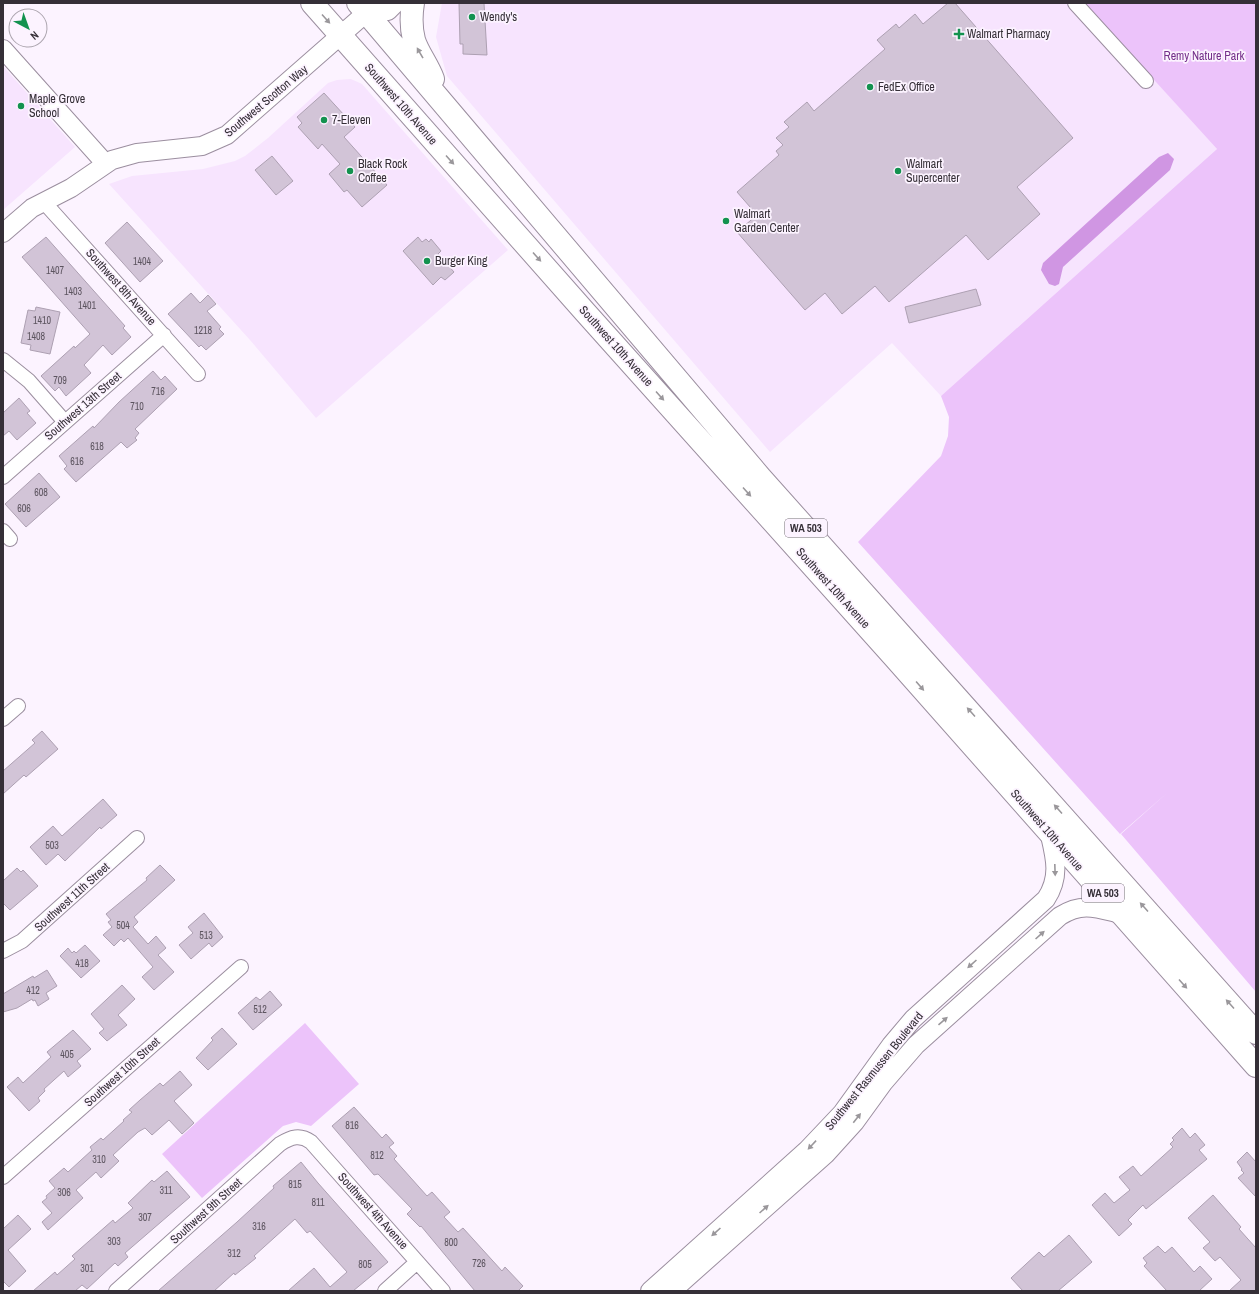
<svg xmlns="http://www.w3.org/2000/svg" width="1259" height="1294" viewBox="0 0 1259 1294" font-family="'Archivo Narrow',sans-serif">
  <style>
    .built { fill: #f7e4fe }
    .green { fill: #ecc3fa }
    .water { fill: #d096e3 }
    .building { fill: #d2c4d7; stroke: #ada0b2 }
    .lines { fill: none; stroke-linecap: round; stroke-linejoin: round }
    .minor-casing { stroke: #9b8e9f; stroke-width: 16 }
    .tertiary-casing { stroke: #9b8e9f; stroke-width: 20 }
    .trunk-casing { stroke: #9b8e9f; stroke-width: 24 }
    .minor { stroke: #fff; stroke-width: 14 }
    .tertiary { stroke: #fff; stroke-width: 18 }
    .trunk { stroke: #fff; stroke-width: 22 }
    .oneway { fill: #9a979b }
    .poi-dot { fill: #13924f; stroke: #fcf3ff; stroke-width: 1.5 }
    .labels { text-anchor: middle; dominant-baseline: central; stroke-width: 3.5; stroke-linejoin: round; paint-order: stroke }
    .number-label { font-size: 10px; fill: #5c545f }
    .shield { fill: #fcf3ff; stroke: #716a73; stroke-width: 1 }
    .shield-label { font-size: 11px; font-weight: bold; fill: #352f37 }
    .poi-label { font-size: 12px; fill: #352f37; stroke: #fcf3ff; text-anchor: start }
    .park-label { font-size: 12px; fill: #742f8a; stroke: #fcf3ff }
    .street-label { font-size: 12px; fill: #352f37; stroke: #fcf3ff }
  </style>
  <rect width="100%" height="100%" fill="#fcf3ff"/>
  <path class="built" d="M 442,3 L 1085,3 L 1217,149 L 941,396 L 892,343 L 770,452 L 447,76 L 436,37 Z
    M 3,66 L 75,147 L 3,210 Z
    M 351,79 L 362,84 L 369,92 L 508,250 L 316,418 L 250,340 L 109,184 L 132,176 L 203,169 L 235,161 L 245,156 L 268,138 L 328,83 L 337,80 Z"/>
  <path class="green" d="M 1084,3 L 1256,3 L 1256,992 L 1121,834 L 1167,793 L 1120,834 L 858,542 L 941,456 L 948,436 L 949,417 L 941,396 L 1217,149 Z
    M 305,1023 L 359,1084 L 311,1126 L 296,1122 L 283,1126 L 202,1198 L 162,1154 Z"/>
  <path class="water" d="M 1168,153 L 1174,159 L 1170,170 L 1063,267 L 1059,284 L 1055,286 L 1049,284 L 1041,270 L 1043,263 L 1159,157 Z"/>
  <path class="building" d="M 459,3 L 484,3 L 487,55 L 463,54 L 463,44 L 460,44 Z
    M 948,3 L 955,3 L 1073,138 L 1017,187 L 1040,214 L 988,260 L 966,235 L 889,302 L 875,286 L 842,314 L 825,293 L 805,310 L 737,232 L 757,215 L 737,192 L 779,155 L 776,151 L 783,145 L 776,138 L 789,127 L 784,122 L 807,102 L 814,111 L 885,49 L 877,40 L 896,24 L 899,28 L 915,14 L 923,24 Z
    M 324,93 L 355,127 L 344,137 L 387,185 L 362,207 L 347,190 L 344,192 L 329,174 L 340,164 L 322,144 L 318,149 L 298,127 L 302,123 L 297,117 Z
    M 272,156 L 293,181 L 276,195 L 255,170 Z
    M 127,222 L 163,261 L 140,282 L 105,243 Z
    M 46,237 L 125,326 L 123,328 L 131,337 L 112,355 L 103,345 L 84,365 L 91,373 L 66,396 L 59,387 L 55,391 L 41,376 L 74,346 L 75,348 L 90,334 L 22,257 Z
    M 418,237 L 422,242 L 426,239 L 429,242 L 431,239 L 441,251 L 438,254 L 454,272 L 445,280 L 441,277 L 433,285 L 403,251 Z
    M 976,289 L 981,305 L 909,323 L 905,307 Z
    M 191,293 L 200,303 L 208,295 L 216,304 L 207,311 L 221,327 L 219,329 L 224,334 L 206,350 L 201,345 L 199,347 L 168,314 Z
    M 36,307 L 60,312 L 50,354 L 30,350 L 31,345 L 21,343 L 28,310 L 35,311 Z
    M 153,371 L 161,380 L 165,376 L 177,389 L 135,429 L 139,433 L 135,438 L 137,440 L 127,448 L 121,442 L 76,482 L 64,469 L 67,466 L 59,456 L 93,426 L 94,428 L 119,402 Z
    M 19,398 L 30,411 L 27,413 L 36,423 L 17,440 L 9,431 L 3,436 L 3,413 Z
    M 39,473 L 60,497 L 26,527 L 5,504 Z
    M 42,731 L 58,749 L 26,777 L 24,775 L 3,794 L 3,771 L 35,743 L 32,740 Z
    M 103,799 L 117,815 L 101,829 L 100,827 L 65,861 L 58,854 L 46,865 L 30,847 L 53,826 L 62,836 Z
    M 160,865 L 175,880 L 134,917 L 138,922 L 133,927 L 148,944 L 156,936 L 166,948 L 158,955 L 174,972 L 154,990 L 142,977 L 153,967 L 128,938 L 124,942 L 121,939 L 114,946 L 103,935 L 112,927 L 108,922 L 111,920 L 106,914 L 147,880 L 146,878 Z
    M 17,868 L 21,872 L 23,870 L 38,886 L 10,910 L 3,903 L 3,881 Z
    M 204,913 L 223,937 L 212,947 L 209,943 L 191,959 L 179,945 L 193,933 L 188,927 Z
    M 85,945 L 100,961 L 81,978 L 60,956 L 68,948 L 72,953 L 74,951 L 76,953 Z
    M 47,970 L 57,986 L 46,993 L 49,999 L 38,1006 L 35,1000 L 33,1001 L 32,999 L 17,1008 L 3,1012 L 3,994 L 33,976 L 34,978 Z
    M 122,985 L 135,999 L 118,1015 L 127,1025 L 107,1041 L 99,1033 L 104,1029 L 91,1014 Z
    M 270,991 L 282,1005 L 253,1030 L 238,1013 L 256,997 L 260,1000 Z
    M 222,1028 L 237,1044 L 208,1070 L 196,1058 L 213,1040 L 211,1038 Z
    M 73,1030 L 91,1049 L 77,1061 L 81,1066 L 68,1077 L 64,1071 L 44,1089 L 45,1091 L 38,1098 L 40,1101 L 29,1111 L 7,1087 L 18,1077 L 23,1083 L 51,1057 L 47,1052 Z
    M 180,1071 L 192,1085 L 174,1101 L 194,1123 L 182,1134 L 169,1120 L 152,1135 L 145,1128 L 138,1132 L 113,1155 L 119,1161 L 101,1178 L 96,1172 L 76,1190 L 83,1198 L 48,1230 L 42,1222 L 52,1213 L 42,1202 L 47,1198 L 46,1196 L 55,1188 L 49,1181 L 64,1168 L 68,1172 L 92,1150 L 90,1147 L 101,1138 L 103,1140 L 124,1121 L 123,1120 L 132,1112 L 129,1110 L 140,1100 L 160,1083 L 163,1086 Z
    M 354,1107 L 382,1138 L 386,1134 L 394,1143 L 389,1147 L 397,1156 L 394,1159 L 427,1196 L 432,1192 L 450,1212 L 444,1217 L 458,1232 L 463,1228 L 502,1271 L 505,1267 L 523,1286 L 518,1291 L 475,1291 L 421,1226 L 420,1227 L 407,1214 L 412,1209 L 378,1174 L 374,1175 L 332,1126 Z
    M 1182,1128 L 1190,1138 L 1195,1133 L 1205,1145 L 1199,1150 L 1207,1159 L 1146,1209 L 1143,1205 L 1128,1220 L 1132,1224 L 1119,1236 L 1092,1205 L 1105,1193 L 1114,1203 L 1130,1190 L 1119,1177 L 1133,1166 L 1141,1176 L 1173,1147 L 1170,1144 L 1174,1140 L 1172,1138 Z
    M 1247,1152 L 1256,1162 L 1256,1197 L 1238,1178 L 1244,1173 L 1241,1170 L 1242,1169 L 1237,1162 Z
    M 301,1162 L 318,1183 L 388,1262 L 353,1291 L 288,1291 L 314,1268 L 330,1287 L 347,1272 L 310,1231 L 307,1233 L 295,1219 L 254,1256 L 256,1258 L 235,1275 L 234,1273 L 214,1291 L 158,1291 L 237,1222 L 274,1188 L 273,1186 Z
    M 167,1171 L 190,1197 L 125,1253 L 128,1257 L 118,1266 L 115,1263 L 87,1289 L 82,1285 L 75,1291 L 33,1291 L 55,1272 L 57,1275 L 75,1259 L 72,1256 L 113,1220 L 115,1223 L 133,1208 L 128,1203 L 152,1180 L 154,1182 Z
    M 1213,1195 L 1241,1227 L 1239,1229 L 1256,1248 L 1256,1291 L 1229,1291 L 1241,1280 L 1220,1257 L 1215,1261 L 1203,1248 L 1210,1242 L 1188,1218 Z
    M 18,1215 L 31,1229 L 8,1250 L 26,1271 L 9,1287 L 3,1281 L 3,1229 Z
    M 1069,1235 L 1092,1262 L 1058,1291 L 1023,1291 L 1011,1278 L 1039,1252 L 1044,1257 Z
    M 1158,1246 L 1165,1253 L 1172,1247 L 1194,1272 L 1200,1266 L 1212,1279 L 1199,1291 L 1167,1291 L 1144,1266 L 1147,1263 L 1143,1258 Z"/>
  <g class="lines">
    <defs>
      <path id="minor" d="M 1075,3 L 1146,81
        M 43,201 L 198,374
        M 3,360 L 29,381 L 65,422
        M 3,477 L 164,335
        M 3,531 L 10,539
        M 3,719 L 18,706
        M 3,951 L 22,941 L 137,838
        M 3,1177 L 241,967
        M 116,1291 L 280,1144 C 291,1137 300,1134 311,1142 L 443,1291
        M 385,1291 L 417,1262"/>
      <path id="tertiary" d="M 366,13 L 388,11 L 396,3
        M 3,49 L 105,163
        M 3,233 L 32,208 L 71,188 L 112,160 L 137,153 L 202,146 L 227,135 L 366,13 L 369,3
        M 650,1291 L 807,1150 L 842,1113 L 891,1045 L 913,1019 L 1046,899 C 1061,876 1055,857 1049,831
        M 672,1291 L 826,1154 L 855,1122 L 884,1082 L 916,1045 L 1060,916 C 1082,902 1096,908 1121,914"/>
      <path id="trunk" d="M 312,3 L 585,312 L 894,657 L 1256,1066
        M 358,3 L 761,478 L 1256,1033
        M 413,3 C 411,15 411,28 414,40 C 418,53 428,65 433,79"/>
    </defs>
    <use href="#minor" class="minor-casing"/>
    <use href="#tertiary" class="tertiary-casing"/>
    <use href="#trunk" class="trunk-casing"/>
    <use href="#minor" class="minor"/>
    <use href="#tertiary" class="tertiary"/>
    <use href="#trunk" class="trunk"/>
  </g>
  <defs><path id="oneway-solid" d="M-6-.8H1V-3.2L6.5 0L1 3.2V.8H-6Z"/></defs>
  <g class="oneway">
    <use href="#oneway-solid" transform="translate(326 19) rotate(48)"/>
    <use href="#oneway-solid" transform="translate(420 53) rotate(-120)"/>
    <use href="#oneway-solid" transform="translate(450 160) rotate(48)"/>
    <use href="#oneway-solid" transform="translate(537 257) rotate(48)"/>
    <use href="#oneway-solid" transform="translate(660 396) rotate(48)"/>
    <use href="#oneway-solid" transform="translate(747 492) rotate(48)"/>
    <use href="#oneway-solid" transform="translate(920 686) rotate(49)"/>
    <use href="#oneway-solid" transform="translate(971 712) rotate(-132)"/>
    <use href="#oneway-solid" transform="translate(1058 809) rotate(-132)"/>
    <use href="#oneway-solid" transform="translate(1055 870) rotate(88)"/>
    <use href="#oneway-solid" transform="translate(1144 907) rotate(-132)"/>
    <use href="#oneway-solid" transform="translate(1040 935) rotate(-42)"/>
    <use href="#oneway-solid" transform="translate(972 964) rotate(138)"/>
    <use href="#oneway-solid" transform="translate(1183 984) rotate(48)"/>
    <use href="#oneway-solid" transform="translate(1230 1004) rotate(-132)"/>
    <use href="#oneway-solid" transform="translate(943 1021) rotate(-41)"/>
    <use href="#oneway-solid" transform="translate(857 1118) rotate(-52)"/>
    <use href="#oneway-solid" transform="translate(812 1145) rotate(133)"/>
    <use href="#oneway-solid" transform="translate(764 1209) rotate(-42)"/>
    <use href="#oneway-solid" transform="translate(716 1232) rotate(138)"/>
  </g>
  <g class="poi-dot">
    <circle cx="472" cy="17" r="4"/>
    <path d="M957 28h4v4h4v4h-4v4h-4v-4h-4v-4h4z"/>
    <circle cx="870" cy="87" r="4"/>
    <circle cx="21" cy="106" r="4"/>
    <circle cx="324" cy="120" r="4"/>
    <circle cx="350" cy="171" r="4"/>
    <circle cx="898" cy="171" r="4"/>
    <circle cx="726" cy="221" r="4"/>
    <circle cx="427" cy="261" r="4"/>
  </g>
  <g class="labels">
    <g class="number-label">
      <text x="142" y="261">1404</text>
      <text x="55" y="270">1407</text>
      <text x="73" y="291">1403</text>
      <text x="87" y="305">1401</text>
      <text x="42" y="320">1410</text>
      <text x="203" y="330">1218</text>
      <text x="36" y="336">1408</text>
      <text x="60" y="380">709</text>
      <text x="158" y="391">716</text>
      <text x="137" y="406">710</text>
      <text x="97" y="446">618</text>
      <text x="77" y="461">616</text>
      <text x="41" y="492">608</text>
      <text x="24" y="508">606</text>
      <text x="52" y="845">503</text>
      <text x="123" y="925">504</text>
      <text x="206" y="935">513</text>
      <text x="82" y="963">418</text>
      <text x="33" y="990">412</text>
      <text x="260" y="1009">512</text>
      <text x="67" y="1054">405</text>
      <text x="352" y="1125">816</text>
      <text x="377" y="1155">812</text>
      <text x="99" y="1159">310</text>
      <text x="295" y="1184">815</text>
      <text x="166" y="1190">311</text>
      <text x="64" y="1192">306</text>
      <text x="318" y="1202">811</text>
      <text x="145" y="1217">307</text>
      <text x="259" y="1226">316</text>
      <text x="114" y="1241">303</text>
      <text x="451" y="1242">800</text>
      <text x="234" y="1253">312</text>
      <text x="479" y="1263">726</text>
      <text x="365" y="1264">805</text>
      <text x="87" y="1268">301</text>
    </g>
    <g class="shield">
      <rect x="785" y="519" width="42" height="18" rx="3"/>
      <rect x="1082" y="884" width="42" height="18" rx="3"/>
    </g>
    <g class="shield-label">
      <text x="806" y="528">WA 503</text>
      <text x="1103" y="893">WA 503</text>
    </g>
    <g class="poi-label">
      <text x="480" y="17">Wendy's</text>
      <text x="967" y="34">Walmart Pharmacy</text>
      <text x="878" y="87">FedEx Office</text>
      <text x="29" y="99">Maple Grove<tspan x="29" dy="14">School</tspan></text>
      <text x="332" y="120">7-Eleven</text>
      <text x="358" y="164">Black Rock<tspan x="358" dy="14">Coffee</tspan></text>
      <text x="906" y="164">Walmart<tspan x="906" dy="14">Supercenter</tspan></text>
      <text x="734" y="214">Walmart<tspan x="734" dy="14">Garden Center</tspan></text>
      <text x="435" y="261">Burger King</text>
    </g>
    <g class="park-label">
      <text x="1204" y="56">Remy Nature Park</text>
    </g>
    <g class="street-label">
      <text transform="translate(266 101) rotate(-40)">Southwest Scotton Way</text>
      <text transform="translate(401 104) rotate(49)">Southwest 10th Avenue</text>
      <text transform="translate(121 287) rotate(48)">Southwest 8th Avenue</text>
      <text transform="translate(616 346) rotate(48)">Southwest 10th Avenue</text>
      <text transform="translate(83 406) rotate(-41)">Southwest 13th Street</text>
      <text transform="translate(833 588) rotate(48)">Southwest 10th Avenue</text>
      <text transform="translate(1047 830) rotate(49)">Southwest 10th Avenue</text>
      <text transform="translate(72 897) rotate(-42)">Southwest 11th Street</text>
      <text transform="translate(874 1071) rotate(-51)">Southwest Rasmussen Boulevard</text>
      <text transform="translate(122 1072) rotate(-42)">Southwest 10th Street</text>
      <text transform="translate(206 1211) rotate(-42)">Southwest 9th Street</text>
      <text transform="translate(373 1211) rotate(48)">Southwest 4th Avenue</text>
    </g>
  </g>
  <rect width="1259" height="1294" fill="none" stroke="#352f37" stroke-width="8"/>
  <g transform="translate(28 28) rotate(139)"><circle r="19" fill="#fcf3ff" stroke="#aca5af"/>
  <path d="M0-3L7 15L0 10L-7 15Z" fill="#13924f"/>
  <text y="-6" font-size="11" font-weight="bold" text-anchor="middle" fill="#352f37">N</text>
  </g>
</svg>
